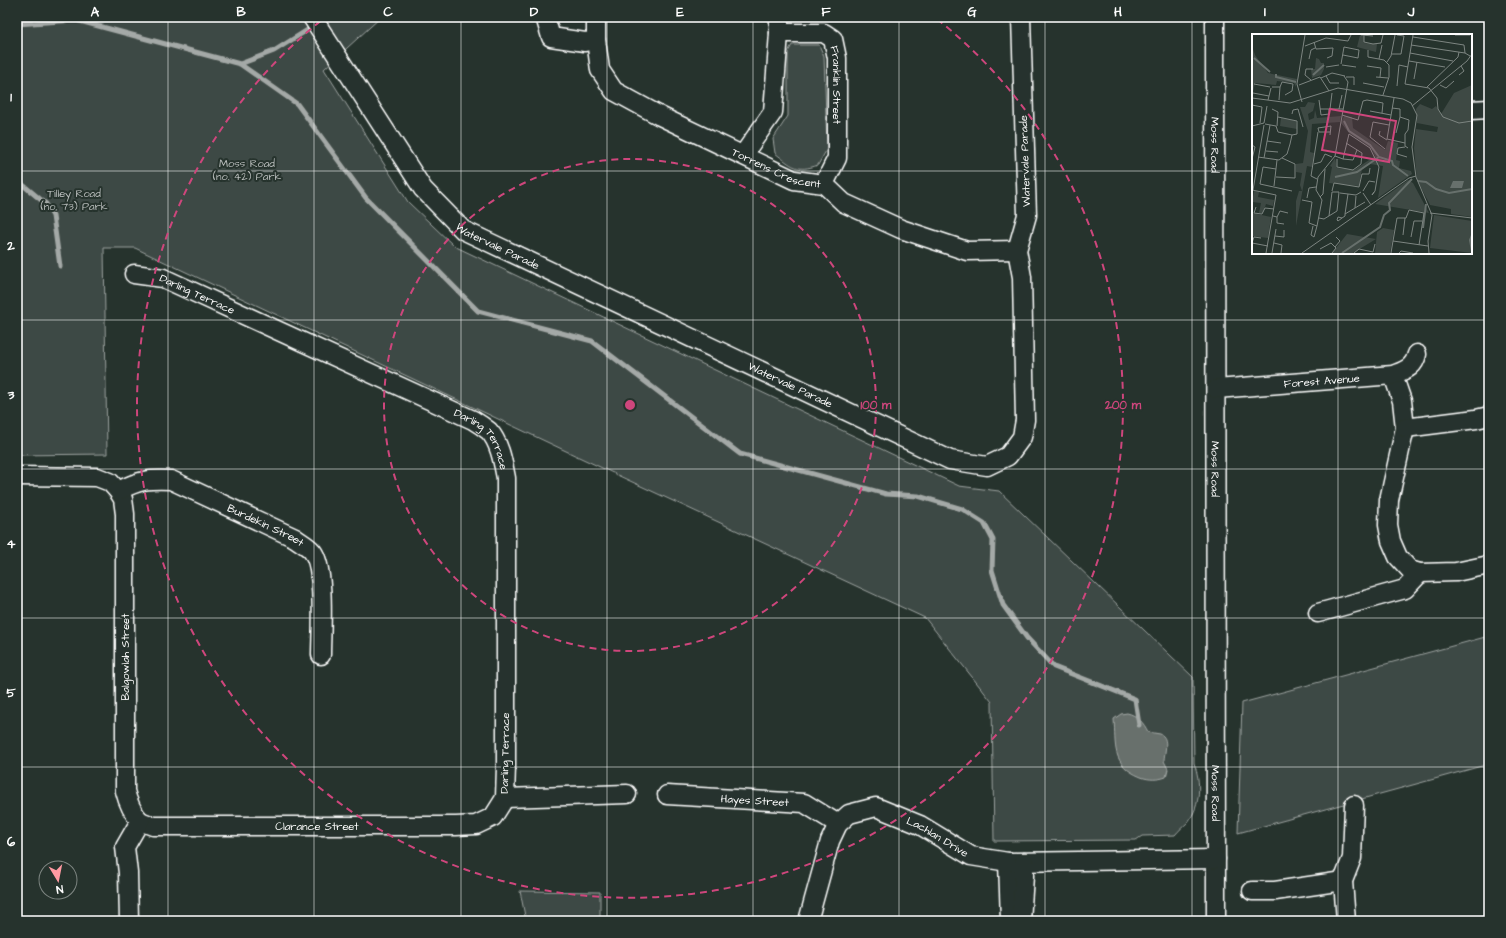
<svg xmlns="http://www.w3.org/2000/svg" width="1506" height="938" viewBox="0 0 1506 938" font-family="'Architects Daughter',sans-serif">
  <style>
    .green { fill: #3e4944; stroke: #9ea4a2 }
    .water { fill: #67706c; stroke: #a4a9a7 }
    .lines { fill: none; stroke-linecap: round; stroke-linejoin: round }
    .stream { stroke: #a4a9a7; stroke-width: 5 }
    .minor-casing { stroke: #fff; stroke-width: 21 }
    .minor { stroke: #26332d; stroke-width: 18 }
    .grid { fill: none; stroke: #fff; stroke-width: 1; stroke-opacity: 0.55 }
    .ring { fill: none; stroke: #ce467c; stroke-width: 2; stroke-dasharray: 7 5 }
    .labels { text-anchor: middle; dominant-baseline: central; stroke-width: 4; stroke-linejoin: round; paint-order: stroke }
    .street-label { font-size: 11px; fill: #fff; stroke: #26332d }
    .park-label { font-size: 11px; fill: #bbbfbe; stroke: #26332d }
    .inset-river { fill: none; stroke: #67706c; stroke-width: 2 }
    .inset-road { fill: none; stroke: #7d8581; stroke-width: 1 }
    .view { fill: #ce467c; fill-opacity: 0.15; stroke: #ce467c; stroke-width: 2 }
    .inset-edge { fill: none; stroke: #fff; stroke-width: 2 }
    .centre { fill: #ce467c; stroke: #26332d; stroke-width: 2 }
    .ring-label { font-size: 12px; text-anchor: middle; font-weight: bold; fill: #ce467c; stroke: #26332d; stroke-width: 4; stroke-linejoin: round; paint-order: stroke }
    .neatline { fill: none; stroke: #fff; stroke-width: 1.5 }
    .grid-label { font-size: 13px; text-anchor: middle; font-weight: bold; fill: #fff }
  </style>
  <rect width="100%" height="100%" fill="#26332d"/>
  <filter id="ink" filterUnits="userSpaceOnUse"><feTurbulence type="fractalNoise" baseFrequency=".025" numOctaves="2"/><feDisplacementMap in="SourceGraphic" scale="8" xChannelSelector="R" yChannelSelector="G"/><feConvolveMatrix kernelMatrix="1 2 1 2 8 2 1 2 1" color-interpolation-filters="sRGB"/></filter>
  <g filter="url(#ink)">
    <path class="green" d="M 17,17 L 381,17 L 324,69 L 408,202 L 454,246 L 959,486 L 999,491 L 1193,677 L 1194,763 C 1201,782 1201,805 1188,822 C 1184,826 1179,830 1175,835 L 1142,836 L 1136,840 L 994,841 L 992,702 L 925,618 L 600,467 L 135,248 L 104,248 L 107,454 L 17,455 Z
      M 792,45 L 819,45 L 824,56 L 827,149 L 818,165 C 797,173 792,166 775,153 L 773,139 L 788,116 L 788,52 Z
      M 1489,636 L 1489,764 L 1238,833 L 1242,703 Z
      M 520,891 L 600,892 L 600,921 L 526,921 Z"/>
    <path class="water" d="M 1127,713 C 1137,715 1144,723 1148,732 C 1152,733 1156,733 1160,734 C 1170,738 1164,753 1164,761 C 1165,764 1167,766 1168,769 L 1166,777 C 1158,780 1149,780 1141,777 C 1111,765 1116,746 1114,719 L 1121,714 Z"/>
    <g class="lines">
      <path class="stream" d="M 17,24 L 76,20 L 240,64 L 297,104 L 366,198 L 478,311 L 592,341 L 740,454 L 886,494 L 918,496 L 962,509 L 984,523 L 993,540 L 992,570 L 1003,605 L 1027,638 L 1054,667 L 1135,699 L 1139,725
        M 240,64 L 274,51 L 328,17
        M 17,180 L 46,204 L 53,216 L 60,266"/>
      <defs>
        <g id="minor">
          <path id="s1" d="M 312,17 L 423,189 L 463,230 L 950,460 L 987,466 L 1008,456 L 1022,437 L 1025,420 L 1022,277 L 1017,250 L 1027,215 L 1021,17"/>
          <path d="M 545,17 L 551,37 L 585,42 L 596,40"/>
          <path id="s2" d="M 596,17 L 596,40 L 600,70 L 614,91 L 660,116 L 794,180 L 824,184 L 844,203 L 901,229 L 967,251 L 1017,250"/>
          <path id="s3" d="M 1215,17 L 1216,921"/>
          <path id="s4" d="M 779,33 L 824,33 L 833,39 L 837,58 L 837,158 L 824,184"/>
          <path d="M 1471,110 L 1489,109"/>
          <path d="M 743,155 L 773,112 L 779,33 L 779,17"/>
          <path id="s5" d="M 134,274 L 163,278 L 473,420 C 478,423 484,427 489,431 C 500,443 503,463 506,478 L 506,766 L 505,798 L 493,817 L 476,825 L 456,826 L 153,826 L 140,821"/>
          <path d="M 1393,375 L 1402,401 L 1405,428 L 1389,500 L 1388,525 L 1391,541 L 1398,557 L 1410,570 L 1420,573 L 1456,572 L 1489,565"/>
          <path id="s6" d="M 1216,389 L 1393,375 C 1405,370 1414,368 1417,354"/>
          <path d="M 1405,428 L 1476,419 L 1489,416"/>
          <path d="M 17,476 L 97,477 L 110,482 L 118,491 L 123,499 L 125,514 L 125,791 C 128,803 132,812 140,821 L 125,847 L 128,873 L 129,921"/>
          <path id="s7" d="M 118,491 C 140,480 147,479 171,480 L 295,538 C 300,542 308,546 312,551 C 326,567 321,633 321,655"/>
          <path d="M 1318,613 L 1405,589 L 1420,573"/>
          <path id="s8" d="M 667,795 L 804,803 L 838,824"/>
          <path d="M 505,798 L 627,794"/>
          <path d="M 1008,862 L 1010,921"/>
          <path d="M 1252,891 L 1275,891 L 1343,881"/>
          <path id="s9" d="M 808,921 L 830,841 L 838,824 L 849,814 L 876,807 L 920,825 L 971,856 L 1008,862 L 1216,859"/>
          <path d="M 1021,921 L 1024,876 L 1024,862"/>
          <path d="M 1346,921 L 1343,881 L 1352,858 L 1354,805"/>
        </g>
      </defs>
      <use href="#minor" class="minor-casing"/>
      <use href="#minor" class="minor"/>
    </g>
  </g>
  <path class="grid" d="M 168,17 L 168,921M 314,17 L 314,921M 461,17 L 461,921M 607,17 L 607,921M 753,17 L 753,921M 899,17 L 899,921M 1045,17 L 1045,921M 1192,17 L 1192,921M 1338,17 L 1338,35M 17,171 L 1253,171M 1471,171 L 1489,171M 1338,253 L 1338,921M 17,320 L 1489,320M 17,469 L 1489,469M 17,618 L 1489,618M 17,767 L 1489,767"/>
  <g class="ring">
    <circle cx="630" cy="405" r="246"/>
    <path d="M937 19A493 493 0 1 1 323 19"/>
  </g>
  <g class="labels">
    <g class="street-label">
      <text stroke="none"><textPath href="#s4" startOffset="102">Franklin Street</textPath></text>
      <text stroke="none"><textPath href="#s3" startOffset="128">Moss Road</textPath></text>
      <text transform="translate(1025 161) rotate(-92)">Watervale Parade</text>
      <text stroke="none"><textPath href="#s2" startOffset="259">Torrens Crescent</textPath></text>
      <text stroke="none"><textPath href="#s1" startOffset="300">Watervale Parade</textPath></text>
      <text stroke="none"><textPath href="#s5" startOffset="67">Darling Terrace</textPath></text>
      <text stroke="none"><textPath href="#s6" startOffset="106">Forest Avenue</textPath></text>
      <text stroke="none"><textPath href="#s1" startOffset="624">Watervale Parade</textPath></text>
      <text stroke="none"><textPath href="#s5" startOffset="391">Darling Terrace</textPath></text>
      <text stroke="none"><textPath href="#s3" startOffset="452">Moss Road</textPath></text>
      <text stroke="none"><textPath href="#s7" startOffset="160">Burdekin Street</textPath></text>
      <text transform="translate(125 657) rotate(-90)">Balgowlah Street</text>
      <text transform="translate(505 753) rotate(-89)">Darling Terrace</text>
      <text stroke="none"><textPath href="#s3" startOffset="776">Moss Road</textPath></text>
      <text stroke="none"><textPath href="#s8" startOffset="88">Hayes Street</textPath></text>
      <text x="317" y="826">Clarance Street</text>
      <text stroke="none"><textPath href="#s9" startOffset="213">Lachlan Drive</textPath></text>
    </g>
    <g class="park-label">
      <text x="247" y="163">Moss Road<tspan x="247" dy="13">(no. 42) Park</tspan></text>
      <text x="74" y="193">Tilley Road<tspan x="74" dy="13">(no. 73) Park</tspan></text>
    </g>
  </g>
  <g transform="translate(1252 34)">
    <rect width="220" height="220" fill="#26332d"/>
    <path d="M 108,1 L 112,2 L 112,9 L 125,10 L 124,18 L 105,13 ZM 0,12 L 3,21 L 16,39 L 45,45 L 44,53 L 42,49 L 25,47 L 24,51 L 3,49 L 0,63 ZM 64,24 L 67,25 L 69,29 L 72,29 L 72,35 L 69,41 L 60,44 L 59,35 L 63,35 ZM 220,51 L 220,183 L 199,180 L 199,175 L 178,171 L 165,146 L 162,114 L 164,95 L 185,98 L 186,93 L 165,89 L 164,75 L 168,70 L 180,75 L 184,72 L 189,80 L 202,59 ZM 56,68 L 63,69 L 61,77 L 56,80 L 57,86 L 62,84 L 63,76 L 65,84 L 89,82 L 88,88 L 60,90 L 58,118 L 62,119 L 60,133 L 55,132 L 44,192 L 44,167 L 47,157 L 50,157 L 48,151 L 50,139 L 44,138 L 44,130 L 51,129 L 56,97 L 48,73 L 53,73 ZM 92,82 L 100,83 L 101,94 L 133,116 L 136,107 L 146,109 L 144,126 L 148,127 L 147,134 L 159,137 L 160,140 L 126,164 L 131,132 L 118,130 L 110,135 L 107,152 L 77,149 L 80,133 L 78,132 L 83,124 L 85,134 L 102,136 L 123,122 L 119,114 L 97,99 L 89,89 ZM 29,84 L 44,87 L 45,95 L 28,92 ZM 156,146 L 161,149 L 177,179 L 123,170 ZM 2,157 L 7,158 L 6,163 L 22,166 L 21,172 L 14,170 L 11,179 L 7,179 L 9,169 L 0,168 ZM 0,179 L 19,183 L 16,204 L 0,202 ZM 182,181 L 220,187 L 220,219 L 178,214 ZM 131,194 L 142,196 L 138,219 L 123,219 L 125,198 ZM 95,200 L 124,205 L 101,219 L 80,219 Z" fill="#3e4944"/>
    <path d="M 201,147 L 212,147 L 210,154 L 198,154 Z" fill="#67706c"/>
    <path class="inset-river" d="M 2,24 L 18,38M 24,40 L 24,43 L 44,48M 61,41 L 72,31M 92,87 L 97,97 L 118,111 L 127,123 L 140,127 L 141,131 L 156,142M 83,143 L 105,138 L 127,123M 166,147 L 174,148 L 184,155 L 197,159 L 220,155M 171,194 L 174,170M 220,201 L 218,206 L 220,217M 90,219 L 128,193 L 132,181 L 138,176 L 137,169 L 160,145"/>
    <path class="inset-road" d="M 109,1 L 121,2M 112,1 L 112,8 L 121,10 L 129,9 L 131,1M 161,1 L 153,50 L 177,54 L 185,64 L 186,75 L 191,83 L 207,89 L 220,87M 203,1 L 218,1M 161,3 L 212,11 L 213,19M 62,8 L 64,15 L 81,14 L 80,22 L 75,24M 159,11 L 213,19 L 218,22M 53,12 L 74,4 L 96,7 L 99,1M 116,16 L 116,23 L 132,26 L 137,31 L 137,43 L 131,61M 158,19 L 201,27M 140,20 L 149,20 L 152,2 L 145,1M 57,25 L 59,16 L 63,14M 127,25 L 130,11M 157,27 L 193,33M 135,28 L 139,22 L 143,1M 89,30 L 92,13 L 107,16 L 106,24 L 91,21M 90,31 L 104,33M 115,32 L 129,34 L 128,43M 74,33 L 87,31M 207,41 L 212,37 L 209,32M 74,42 L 78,49 L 87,49M 94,43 L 102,43 L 102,51M 124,43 L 136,44M 69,44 L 80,39 L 93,42M 162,45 L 165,28M 59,46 L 53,41 L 54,35 L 61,35M 111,49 L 132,53M 2,50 L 18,53M 47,51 L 68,43 L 77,57M 188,51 L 194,54 L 202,47M 145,52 L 147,31 L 156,33M 20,53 L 28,53 L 30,48 L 41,50 L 40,57 L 33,61M 175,53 L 206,23 L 207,18M 1,59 L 17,62M 0,64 L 38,69 L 86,54 L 151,65 L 159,69 L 165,81 L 160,113 L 164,143 L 180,181 L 176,207 L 177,219M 142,64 L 135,105 L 153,109M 16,66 L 19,54M 27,66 L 28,53M 67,66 L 69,81 L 77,80 L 77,75M 115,66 L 131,69 L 130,79M 50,68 L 45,50 L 53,1M 0,71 L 10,73 L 8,89M 160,72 L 215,27 L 220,20M 140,74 L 148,75 L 148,83 L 157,86 L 156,96 L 153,100 L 153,112 L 156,114M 20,75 L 26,78 L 25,92M 68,75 L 91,75M 78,75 L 80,59M 87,75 L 90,61M 118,77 L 139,81M 40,80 L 41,76 L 46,75 L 51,93M 90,81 L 106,86 L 111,67 L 115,66M 26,83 L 45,87 L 45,100 L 40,101M 12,89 L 15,72M 0,92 L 12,89M 128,97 L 127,101 L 135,106M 78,98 L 67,98 L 66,94 L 79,92 L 78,101M 144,99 L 148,83M 15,107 L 29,109M 0,111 L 3,113 L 0,125M 153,113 L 146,114 L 145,120 L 155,123M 133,115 L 118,103 L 121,88 L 137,91M 14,117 L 26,118M 83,122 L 91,125 L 97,100 L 118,114 L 127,133 L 123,157 L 120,161 L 122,158M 83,122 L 96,48 L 92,42M 6,123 L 27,126 L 35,120 L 38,110 L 40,101 L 26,98 L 24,92 L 13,90M 12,124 L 18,91M 85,125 L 85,133 L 101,136 L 109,130 L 110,119 L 94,109M 91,125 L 101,126 L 105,116M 62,130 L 69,128 L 73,120 L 80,123M 24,135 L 11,133 L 8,150 L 40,157M 24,143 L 43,144 L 43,130 L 30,124M 65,145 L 59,142 L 66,98M 22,152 L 25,126M 0,156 L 24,161 L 14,219M 1,156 L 12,91M 80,157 L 82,149 L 107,153 L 110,140 L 117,140 L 118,134M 111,157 L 117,147 L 123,148M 88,159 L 104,161 L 109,158M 111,159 L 119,171M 68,163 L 71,160 L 73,135M 55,164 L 57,154 L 64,153M 50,166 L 60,168 L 57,189 L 65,192 L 70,166 L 64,156 L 66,143 L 83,122M 4,173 L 2,179 L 10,180 L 13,174 L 22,175M 103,174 L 104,162M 178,179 L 220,184M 93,180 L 96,160M 21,182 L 25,183 L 28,177 L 36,179M 25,183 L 25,189 L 32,190M 67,184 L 72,185 L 85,177 L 87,158 L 80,158 L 77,182M 90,184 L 86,183 L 85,186 L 86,187 L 90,184 L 93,182 L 93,180 L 113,168M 61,192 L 59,201 L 62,203 L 65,192M 151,201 L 153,184M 23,202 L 32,203 L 32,196M 159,203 L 162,187 L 170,187M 141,207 L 145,184 L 154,184 L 157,176 L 172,179 L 167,211M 0,209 L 16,212M 0,209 L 2,203 L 9,204M 22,209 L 30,211 L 29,219M 83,213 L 88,207 L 84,203M 68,215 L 79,209 L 84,214 L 80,219M 20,219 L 24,195M 50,219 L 157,144 L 164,142M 102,219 L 107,215 L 121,218 L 123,210M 139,219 L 141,207 L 176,212M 147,219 L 149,217 L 161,219"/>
    <path class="view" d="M 78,75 L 144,87 L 137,128 L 70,116 Z"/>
    <rect width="220" height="220" class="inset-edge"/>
  </g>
  <circle cx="630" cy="405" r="6" class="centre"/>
  <g class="ring-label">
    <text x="876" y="409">100 m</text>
    <text x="1123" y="409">200 m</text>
  </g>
  <rect width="1506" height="938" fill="none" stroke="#26332d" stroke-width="44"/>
  <g transform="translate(58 880) rotate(170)"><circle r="19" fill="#26332d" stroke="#7d8581"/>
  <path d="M0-3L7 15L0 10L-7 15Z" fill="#ff9aa2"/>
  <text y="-6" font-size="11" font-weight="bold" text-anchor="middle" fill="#ffffff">N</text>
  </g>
  <rect x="22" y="22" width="1462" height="894" class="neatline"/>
  <g class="grid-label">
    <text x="95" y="16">A</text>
    <text x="241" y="16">B</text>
    <text x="388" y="16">C</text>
    <text x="534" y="16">D</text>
    <text x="680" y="16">E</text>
    <text x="826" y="16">F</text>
    <text x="972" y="16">G</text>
    <text x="1118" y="16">H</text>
    <text x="1265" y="16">I</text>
    <text x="1411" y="16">J</text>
    <text x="11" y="101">1</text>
    <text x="11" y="250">2</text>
    <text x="11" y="399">3</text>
    <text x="11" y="548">4</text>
    <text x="11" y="697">5</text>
    <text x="11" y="846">6</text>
  </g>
</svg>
